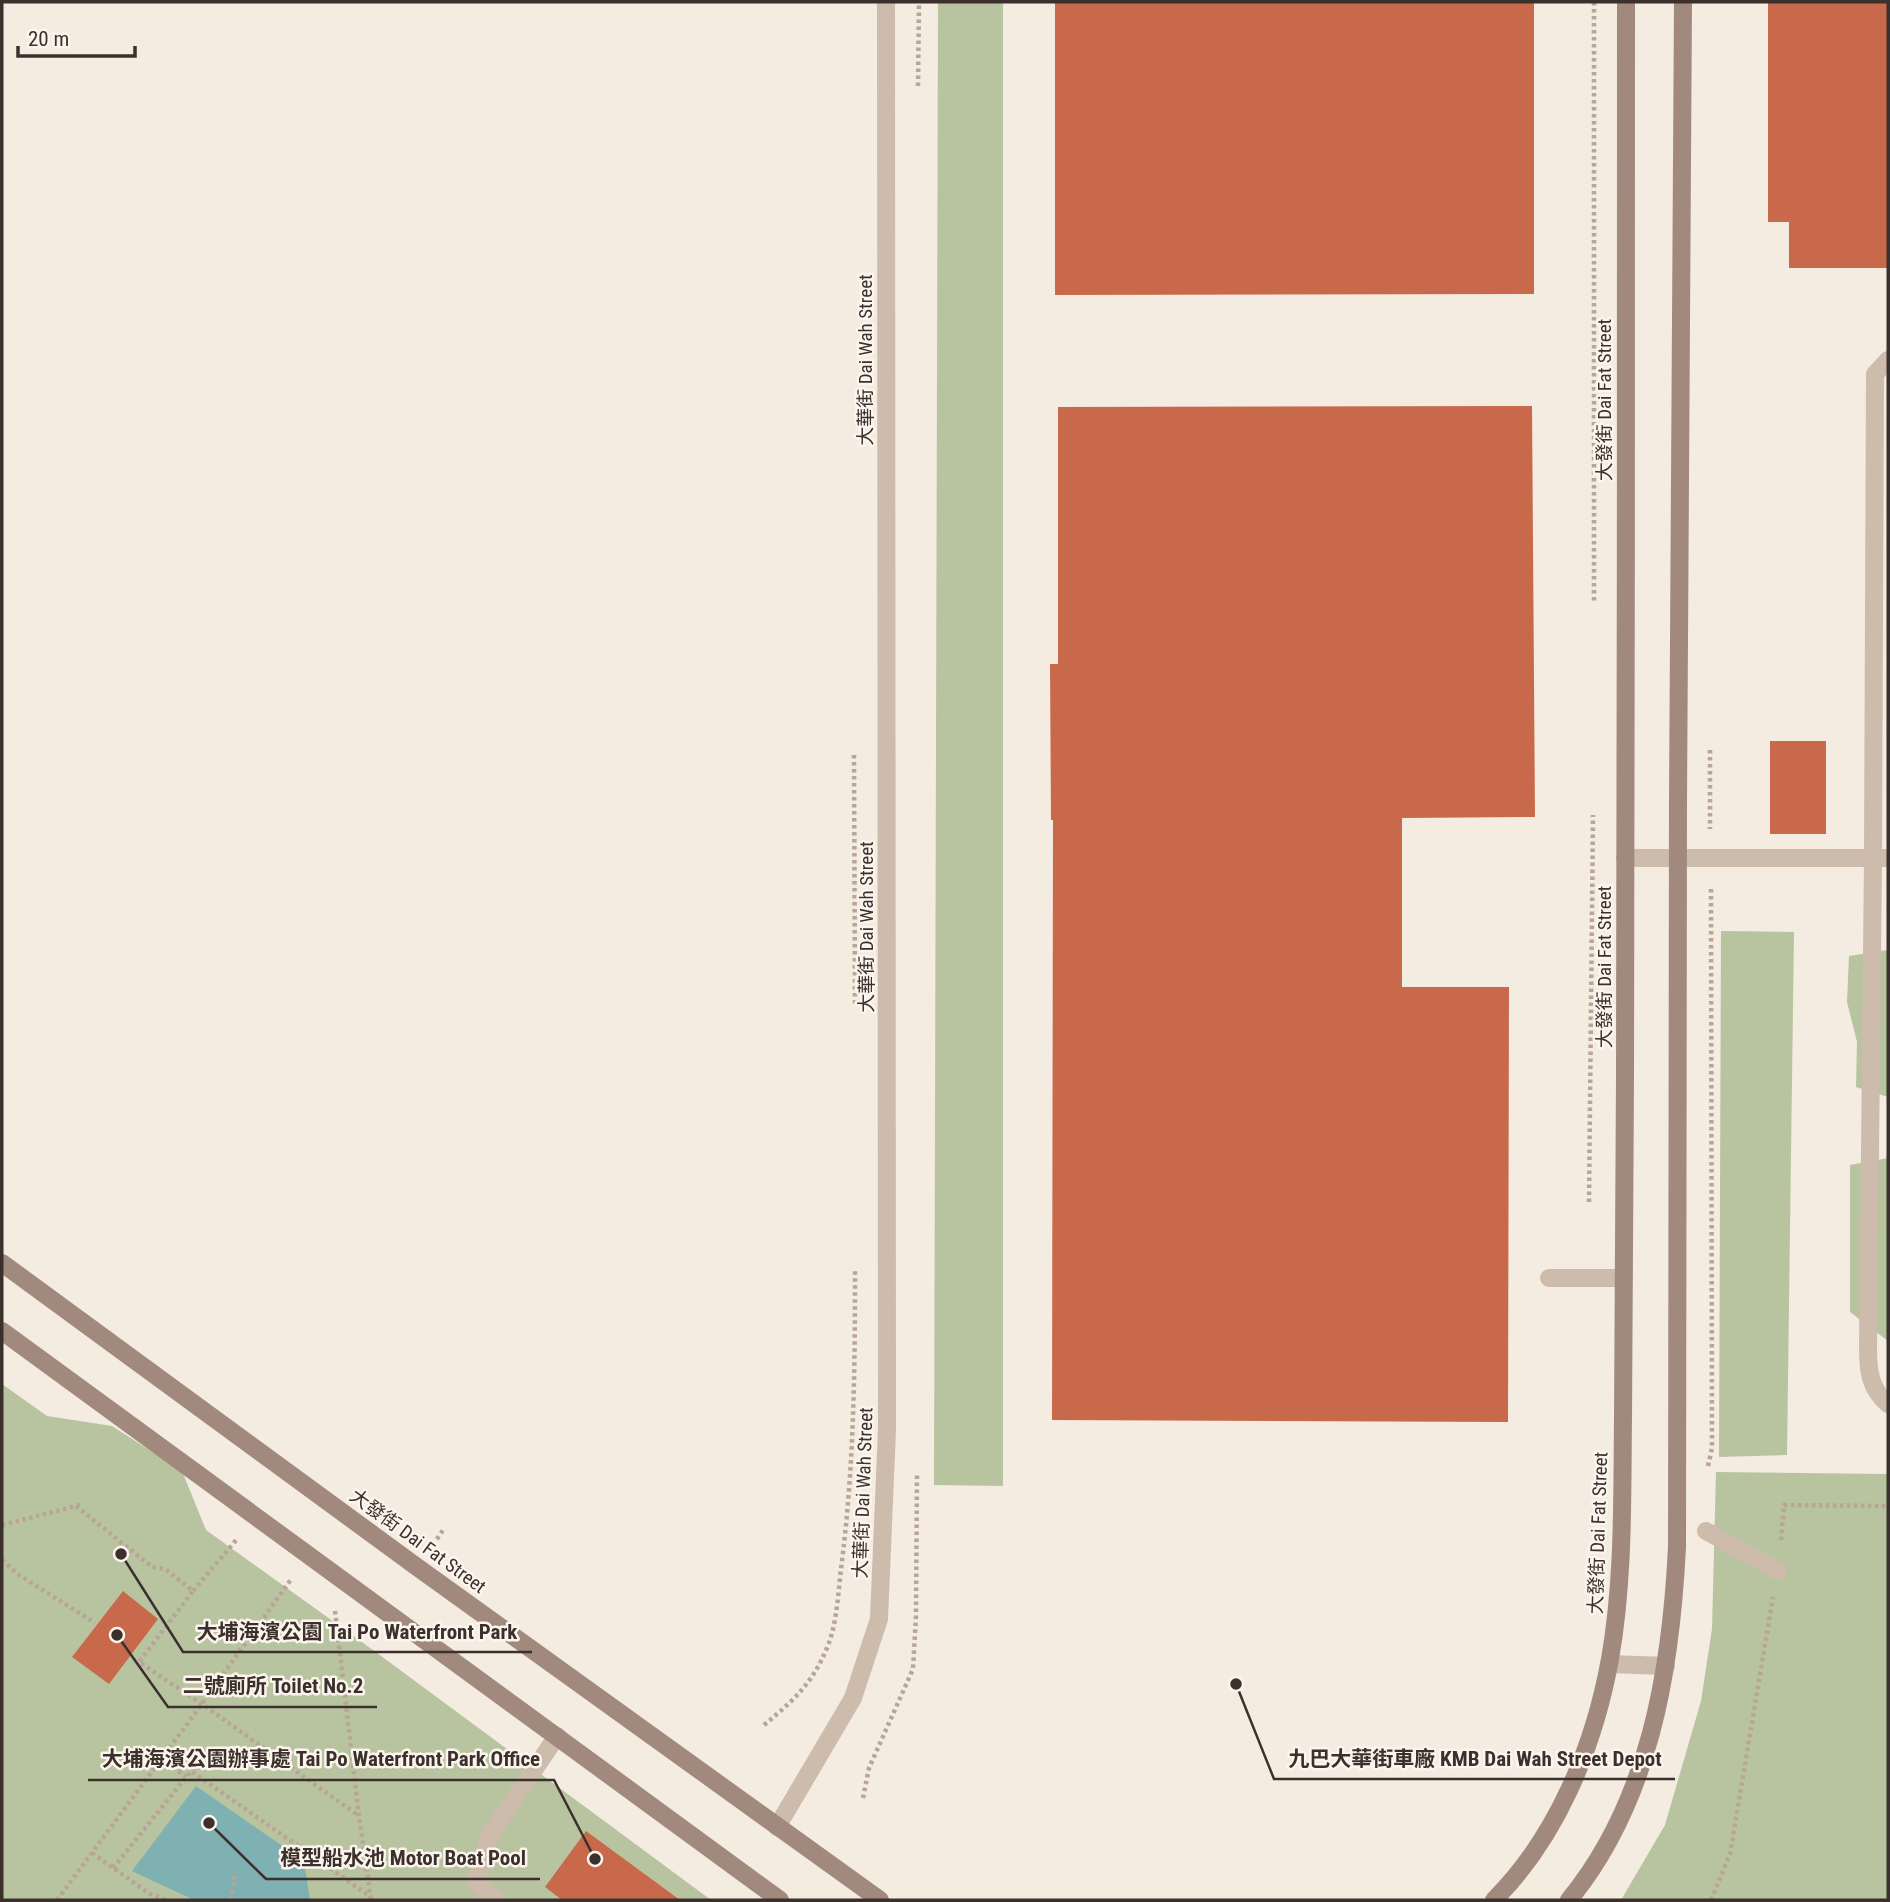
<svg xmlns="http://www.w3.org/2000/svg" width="1890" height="1902" viewBox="0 0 1890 1902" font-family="'Roboto Condensed','Noto Sans TC',sans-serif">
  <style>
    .green { fill: #b8c4a0 }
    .water { fill: #7fb0b2 }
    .building { fill: #c8694b }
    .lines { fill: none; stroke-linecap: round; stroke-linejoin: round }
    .path { stroke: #b9a596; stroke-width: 4.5; stroke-dasharray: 3.5 3.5; stroke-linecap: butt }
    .lane { stroke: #cdbbac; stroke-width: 18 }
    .street { stroke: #cdbbac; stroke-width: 18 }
    .secondary { stroke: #a18a7d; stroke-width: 18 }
    .labels { text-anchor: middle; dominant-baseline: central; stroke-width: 5; stroke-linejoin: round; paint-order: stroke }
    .street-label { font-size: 19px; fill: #3b302b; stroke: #fbf5ee }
    .leader { fill: none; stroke: #3b302b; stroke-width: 2.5 }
    .callout-dot { fill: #3b302b; stroke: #fbf5ee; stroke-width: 2.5 }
    .callout-label { font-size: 21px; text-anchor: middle; font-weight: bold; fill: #3b302b; stroke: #fbf5ee; stroke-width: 5; stroke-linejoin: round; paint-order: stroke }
  </style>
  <rect width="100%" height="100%" fill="#f4ebe1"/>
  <path class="green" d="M 938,2 L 1003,2 L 1003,1486 L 934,1485 Z
    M 1721,931 L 1794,932 L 1787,1455 L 1719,1457 Z
    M 1888,950 L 1888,1097 L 1856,1087 L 1857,1042 L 1847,1002 L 1849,956 Z
    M 1888,1158 L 1888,1341 L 1850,1312 L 1850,1165 Z
    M 2,1384 L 47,1416 L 112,1426 L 182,1471 L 206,1530 L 373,1650 L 711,1900 L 2,1900 Z
    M 1716,1472 L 1888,1474 L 1888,1900 L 1621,1900 L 1665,1825 L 1701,1701 L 1712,1629 Z"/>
  <path class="water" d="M 196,1786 L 304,1861 L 310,1900 L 194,1900 L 132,1871 Z"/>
  <path class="building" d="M 1055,2 L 1534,2 L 1534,294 L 1055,295 Z
    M 1768,2 L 1888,2 L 1888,268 L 1789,268 L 1789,222 L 1768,222 Z
    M 1532,406 L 1535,817 L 1402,818 L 1402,987 L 1509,987 L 1508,1422 L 1052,1420 L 1053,820 L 1051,820 L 1050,664 L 1058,664 L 1058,407 Z
    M 1770,741 L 1826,741 L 1826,834 L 1770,834 Z
    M 123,1591 L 158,1619 L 109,1684 L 72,1657 Z
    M 586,1831 L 680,1900 L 562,1900 L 545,1887 Z"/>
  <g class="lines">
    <path class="path" d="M 1594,2 L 1594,603
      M 918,86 L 919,2
      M 1710,750 L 1710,829
      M 854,755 L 855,1005
      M 1589,1202 L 1593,815
      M 1708,1466 L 1712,1448 L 1711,887
      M 76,1506 L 152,1567 L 165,1569 L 193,1591 L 139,1662 L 202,1704 L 359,1816
      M 2,1525 L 80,1505
      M 1781,1540 L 1784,1505 L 1888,1506
      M 433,1545 L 443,1530
      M 2,1560 L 19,1575 L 95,1623
      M 193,1591 L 237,1539
      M 335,1611 L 359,1816 L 371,1900
      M 764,1725 C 793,1701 812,1684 827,1648 C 837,1624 838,1594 841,1569 C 854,1469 855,1369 855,1269
      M 162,1758 L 186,1777
      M 863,1798 L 869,1768 L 913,1669 L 916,1616 L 917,1473
      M 92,1853 L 150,1894 L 167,1900
      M 113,1868 L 191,1771 L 371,1897
      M 57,1900 L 202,1704 L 292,1578
      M 231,1900 L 235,1872
      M 1711,1900 L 1730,1854 L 1773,1597"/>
    <path class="lane" d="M 1888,360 L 1875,374 L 1873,858 L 1868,1348 C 1868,1371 1870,1389 1888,1404
      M 1625,858 L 1888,858
      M 1549,1278 L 1624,1278
      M 1706,1531 L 1778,1571
      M 1609,1664 L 1666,1666
      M 496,1900 L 476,1883 L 489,1836 L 557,1736"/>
    <path class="street" d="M 777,1827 L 853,1698 L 879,1619 L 887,1430 L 886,2"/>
    <path class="secondary" d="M 2,1263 L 417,1567 L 880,1900
      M 2,1331 L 780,1900
      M 1494,1900 C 1557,1837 1594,1747 1610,1659 C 1624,1579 1622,1498 1623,1418 C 1624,1304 1625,1191 1625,1078 C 1626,719 1626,361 1626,2
      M 1569,1900 C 1650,1801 1671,1670 1677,1547 L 1678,800 L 1683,2"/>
  </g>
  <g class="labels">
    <g class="street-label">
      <text transform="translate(865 360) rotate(-90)">大華街 Dai Wah Street</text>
      <text transform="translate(1604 400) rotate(-90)">大發街 Dai Fat Street</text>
      <text transform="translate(866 927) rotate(-90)">大華街 Dai Wah Street</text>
      <text transform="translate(1604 967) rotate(-90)">大發街 Dai Fat Street</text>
      <text transform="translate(863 1493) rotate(-88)">大華街 Dai Wah Street</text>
      <text transform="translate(1598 1533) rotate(-88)">大發街 Dai Fat Street</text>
      <text transform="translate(418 1541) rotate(36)">大發街 Dai Fat Street</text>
    </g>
  </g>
  <path class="leader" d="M121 1554L183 1652H532M117 1635L168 1707H377M1236 1684L1274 1779H1675M595 1859L554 1780H88M209 1823L266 1879H540"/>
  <g class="callout-dot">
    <circle cx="121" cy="1554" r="7"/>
    <circle cx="117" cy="1635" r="7"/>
    <circle cx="1236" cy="1684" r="7"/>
    <circle cx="595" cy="1859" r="7"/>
    <circle cx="209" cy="1823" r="7"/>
  </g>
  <g class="callout-label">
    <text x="357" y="1639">大埔海濱公園 Tai Po Waterfront Park</text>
    <text x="273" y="1693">二號廁所 Toilet No.2</text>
    <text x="1475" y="1766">九巴大華街車廠 KMB Dai Wah Street Depot</text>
    <text x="321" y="1766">大埔海濱公園辦事處 Tai Po Waterfront Park Office</text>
    <text x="403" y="1865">模型船水池 Motor Boat Pool</text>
  </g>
  <rect width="1890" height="1902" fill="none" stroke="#3b302b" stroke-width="7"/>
  <path d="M18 46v10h117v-10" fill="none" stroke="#3b302b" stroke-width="3.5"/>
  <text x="28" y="46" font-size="21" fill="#3b302b" stroke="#fbf5ee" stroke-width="5" paint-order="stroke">20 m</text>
</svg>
